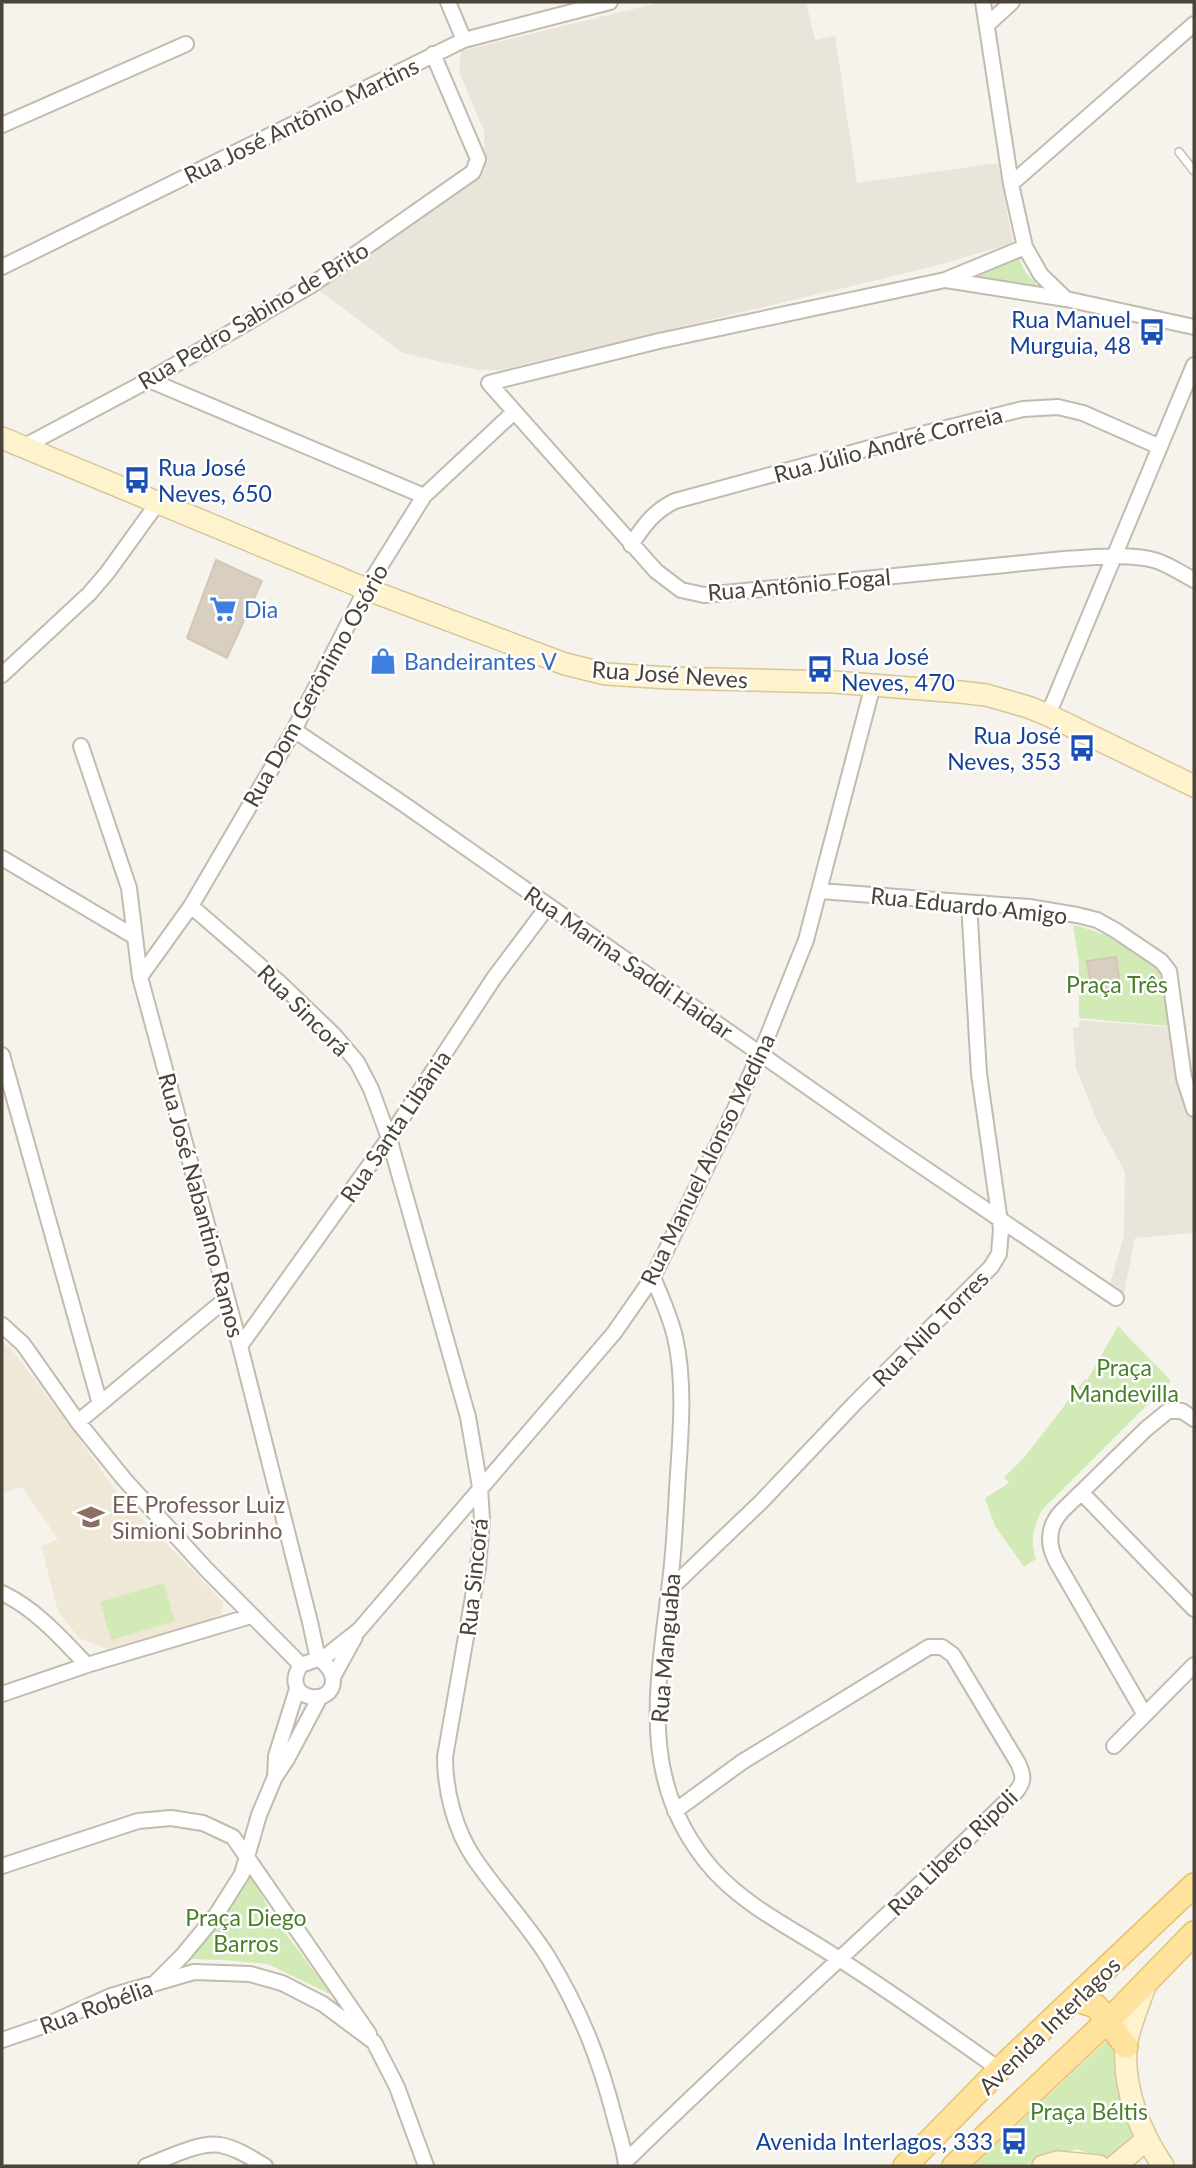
<svg xmlns="http://www.w3.org/2000/svg" width="1196" height="2168" viewBox="0 0 1196 2168" font-family="Lato,sans-serif">
  <style>
    .residential { fill: #eae5da }
    .education { fill: #efe8d6 }
    .green { fill: #d2eab5 }
    .building { fill: #d8cfc1; stroke: #d3c7b4; stroke-width: 2 }
    .lines { fill: none; stroke-linecap: round; stroke-linejoin: round }
    .lane-casing { stroke: #c2bbae; stroke-width: 10 }
    .street-casing { stroke: #c2bbae; stroke-width: 18 }
    .secondary-casing { stroke: #d6c79b; stroke-width: 24 }
    .primary-casing { stroke: #e6c16a; stroke-width: 26 }
    .lane { stroke: #fff; stroke-width: 7 }
    .street { stroke: #fff; stroke-width: 14 }
    .secondary { stroke: #fff3cd; stroke-width: 21 }
    .primary { stroke: #ffe39c; stroke-width: 23 }
    .labels { text-anchor: middle; dominant-baseline: central; stroke-width: 5; stroke-linejoin: round; paint-order: stroke }
    .street-label { font-size: 23px; fill: #4b4439; stroke: #fff }
    .transit-label { font-size: 23px; fill: #164399; stroke: #fff; text-anchor: end }
    .shop-label { font-size: 23px; fill: #366cbe; stroke: #fff; text-anchor: start }
    .park-label { font-size: 23px; fill: #4a7f2a; stroke: #fff }
    .education-label { font-size: 23px; fill: #785e54; stroke: #fff; text-anchor: start }
  </style>
  <rect width="100%" height="100%" fill="#f6f3ec"/>
  <path class="residential" d="M 662,2 L 806,2 L 815,40 L 835,36 L 857,183 L 998,163 L 1013,243 L 931,267 L 500,370 L 478,370 L 403,353 L 317,289 L 453,195 L 485,170 L 484,131 L 459,72 L 461,51 Z
    M 1080,1020 L 1170,1027 L 1178,1084 L 1194,1121 L 1194,1233 L 1135,1238 L 1123,1298 L 1109,1288 L 1124,1235 L 1125,1172 L 1096,1119 L 1076,1068 L 1073,1028 L 1079,1027 Z"/>
  <path class="education" d="M 2,1342 L 12,1350 L 70,1426 L 118,1494 L 223,1602 L 222,1613 L 207,1621 L 107,1649 L 79,1638 L 58,1611 L 41,1546 L 58,1539 L 22,1487 L 2,1493 Z"/>
  <path class="green" d="M 1019,259 L 1026,273 L 1038,286 L 1029,287 L 972,275 Z
    M 1073,925 C 1101,931 1155,952 1164,982 C 1168,995 1167,1012 1169,1026 L 1079,1018 L 1079,963 Z
    M 1118,1326 L 1171,1381 L 1042,1510 C 1033,1527 1030,1541 1036,1559 L 1024,1567 L 995,1526 L 985,1498 L 1009,1483 L 1004,1477 L 1023,1459 L 1085,1379 L 1087,1380 Z
    M 164,1583 L 175,1621 L 111,1640 L 100,1602 Z
    M 248,1870 L 274,1918 L 332,1995 L 268,1964 L 223,1960 L 189,1959 Z
    M 1116,2032 L 1137,2138 L 1111,2161 L 1077,2149 L 1020,2166 L 973,2166 Z"/>
  <path class="building" d="M 216,560 L 262,581 L 227,658 L 187,638 Z
    M 1116,957 L 1120,987 L 1092,992 L 1087,961 Z"/>
  <g class="lines">
    <defs>
      <path id="lane" d="M 1179,152 L 1194,171"/>
      <path id="street" d="M 448,2 L 464,40
        M 983,2 L 1011,184 L 1025,247 L 1041,275 L 1066,299
        M 987,25 L 1012,2
        M 2,125 L 186,44
        M 1011,184 L 1194,24
        M 1025,247 L 945,280 L 659,341 L 489,383 L 656,571 L 681,590 L 704,595 L 1064,559 C 1092,558 1126,553 1154,560 C 1168,564 1181,573 1194,580
        M 2,267 L 464,40 L 610,2
        M 946,280 L 1066,299 L 1194,327
        M 149,380 L 424,496
        M 23,447 L 149,380 L 310,286 L 473,172 L 478,159 L 433,54
        M 631,545 C 644,525 654,511 675,501 L 910,437 L 1023,409 L 1058,407 L 1083,413 L 1160,447
        M 2,675 L 89,594 L 107,573 L 157,504
        M 1048,715 L 1194,365
        M 294,730 L 402,803 L 889,1144 L 1116,1298
        M 81,746 L 129,888 L 135,937
        M 2,858 L 135,937 L 140,977 L 240,1346 L 310,1622 L 318,1659
        M 820,891 L 1029,907 L 1077,915 L 1097,920 L 1115,930 L 1161,961 L 1169,971 L 1184,1078 L 1194,1109
        M 191,906 L 281,984 L 334,1035 L 357,1062 L 371,1089 L 389,1138 L 468,1417 L 480,1487 L 482,1520 L 478,1568 L 445,1757 C 445,1791 455,1830 474,1858 C 497,1892 526,1922 548,1957 C 581,2012 599,2057 615,2119 C 619,2135 625,2151 626,2166
        M 140,977 L 191,906 L 294,730 L 366,589 L 424,496 L 514,412
        M 2,1055 L 100,1404
        M 653,1277 C 661,1297 670,1316 675,1337 C 685,1381 681,1429 678,1474 C 676,1504 675,1534 672,1564 C 661,1674 631,1778 714,1871 C 749,1909 797,1931 839,1959 C 894,1994 947,2032 1000,2070
        M 2,1325 L 23,1344 L 78,1422 L 124,1479 L 206,1569 L 301,1665
        M 240,1346 L 389,1138 L 494,978 L 548,906
        M 78,1422 L 226,1299
        M 1081,1492 L 1194,1609
        M 669,1590 L 761,1502 L 855,1403 L 991,1267 L 999,1254 L 1001,1229 L 979,1074 L 969,903
        M 2,1593 C 36,1609 61,1638 87,1665
        M 321,1660 C 327,1665 332,1670 333,1679 C 334,1710 278,1699 301,1665 L 318,1659 L 321,1660 L 359,1630 L 614,1333 L 653,1277 L 734,1111 L 766,1040 L 806,940 L 873,685
        M 333,1677 L 355,1637
        M 2,1694 L 87,1665 L 251,1616
        M 1145,1715 L 1056,1561 C 1047,1543 1048,1526 1062,1511 L 1146,1429 L 1168,1411 L 1182,1411 L 1194,1419
        M 1114,1746 L 1194,1665
        M 275,1777 L 276,1756 L 297,1689
        M 2,1866 L 138,1821 L 171,1818 L 203,1823 L 233,1837 L 369,2034
        M 155,1983 L 183,1955 L 216,1915 L 242,1874 L 259,1815 L 275,1777 L 287,1759 L 320,1697
        M 2,2040 L 49,2024 L 111,1996 L 194,1972 L 250,1974 L 282,1983 L 323,2004 L 374,2042 L 397,2087 L 426,2166
        M 626,2161 C 753,2036 887,1918 1014,1794 C 1025,1782 1024,1776 1018,1763 L 953,1655 L 942,1647 L 929,1647 L 742,1762 L 675,1811
        M 146,2166 C 166,2159 200,2141 220,2145 C 237,2148 251,2158 265,2166"/>
      <path id="secondary" d="M 2,438 L 366,589 L 565,664 L 606,674 L 670,678 L 834,682 L 960,692 L 986,695 L 1028,707 L 1048,715 L 1194,786
        M 1146,1983 C 1140,2002 1128,2028 1126,2047 C 1123,2089 1140,2132 1163,2166
        M 1043,2166 L 1057,2162 L 1099,2166
        M 1115,2166 L 1146,2140"/>
      <path id="primary" d="M 1074,1999 L 1096,2006 L 1126,2046
        M 905,2166 L 1001,2068 L 1194,1885
        M 954,2166 L 1120,2009 L 1194,1933"/>
    </defs>
    <use href="#lane" class="lane-casing"/>
    <use href="#street" class="street-casing"/>
    <use href="#secondary" class="secondary-casing"/>
    <use href="#primary" class="primary-casing"/>
    <use href="#lane" class="lane"/>
    <use href="#street" class="street"/>
    <use href="#secondary" class="secondary"/>
    <use href="#primary" class="primary"/>
  </g>
  <defs>
    <symbol id="bus-bare" viewBox="-9 -9 18 18"><path d="M-5-6H5V4H4V6H2V4H-2V6H-4V4H-5ZM-3.5-4V0h7V-4ZM-3.5 1.2v1.5H-2V1.2ZM2 1.2v1.5H3.5V1.2Z" fill="#1a4fb4" stroke="#fff" stroke-width="2.5" paint-order="stroke"/></symbol>
    <symbol id="supermarket-bare" viewBox="-9 -9 18 18"><path d="M-6-5.5h2.5l.6 2H6L4.5 2H-2.5L-4.4-4H-6ZM-1.5 3.2a1.3 1.3 0 1 0 .1 0ZM3 3.2a1.3 1.3 0 1 0 .1 0Z" fill="#3f7fe0" stroke="#fff" stroke-width="2.5" paint-order="stroke"/></symbol>
    <symbol id="shop-bare" viewBox="-9 -9 18 18"><path d="M-5-2.5h2.3a2.7 3.5 0 0 1 5.4 0H5L5.5 6h-11ZM-1.5-2.5h3a1.5 2.3 0 0 0-3 0Z" fill="#3f7fe0" stroke="#fff" stroke-width="2.5" paint-order="stroke"/></symbol>
    <symbol id="school-bare" viewBox="-9 -9 18 18"><path d="M0-5L7-2L0 1L-7-2ZM-4 1L0 2.5L4 1V4Q0 6-4 4Z" fill="#8d6e63" stroke="#fff" stroke-width="2.5" paint-order="stroke"/></symbol>
  </defs>
  <g fill-rule="evenodd">
    <use href="#bus-bare" x="1133" y="313" width="38" height="38"/>
    <use href="#bus-bare" x="118" y="461" width="38" height="38"/>
    <use href="#supermarket-bare" x="204" y="590" width="38" height="38"/>
    <use href="#shop-bare" x="364" y="642" width="38" height="38"/>
    <use href="#bus-bare" x="801" y="650" width="38" height="38"/>
    <use href="#bus-bare" x="1063" y="729" width="38" height="38"/>
    <use href="#school-bare" x="72" y="1498" width="38" height="38"/>
    <use href="#bus-bare" x="995" y="2122" width="38" height="38"/>
  </g>
  <g class="labels">
    <g class="street-label">
      <text transform="translate(301 120) rotate(-26)">Rua José Antônio Martins</text>
      <text transform="translate(253 315) rotate(-31)">Rua Pedro Sabino de Brito</text>
      <text transform="translate(888 444) rotate(-15)">Rua Júlio André Correia</text>
      <text transform="translate(799 584) rotate(-5)">Rua Antônio Fogal</text>
      <text transform="translate(670 674) rotate(4)">Rua José Neves</text>
      <text transform="translate(315 685) rotate(-61)">Rua Dom Gerônimo Osório</text>
      <text transform="translate(969 905) rotate(6)">Rua Eduardo Amigo</text>
      <text transform="translate(629 962) rotate(35)">Rua Marina Saddi Haidar</text>
      <text transform="translate(304 1010) rotate(45)">Rua Sincorá</text>
      <text transform="translate(395 1126) rotate(-56)">Rua Santa Libânia</text>
      <text transform="translate(707 1159) rotate(-64)">Rua Manuel Alonso Medina</text>
      <text transform="translate(202 1205) rotate(75)">Rua José Nabantino Ramos</text>
      <text transform="translate(930 1328) rotate(-45)">Rua Nilo Torres</text>
      <text transform="translate(473 1577) rotate(-84)">Rua Sincorá</text>
      <text transform="translate(665 1648) rotate(-85)">Rua Manguaba</text>
      <text transform="translate(952 1852) rotate(-44)">Rua Libero Ripoli</text>
      <text transform="translate(96 2006) rotate(-20)">Rua Robélia</text>
      <text transform="translate(1049 2025) rotate(-44)">Avenida Interlagos</text>
    </g>
    <g class="transit-label">
      <text x="1131" y="319">Rua Manuel<tspan x="1131" dy="26">Murguia, 48</tspan></text>
      <text x="158" y="467" text-anchor="start">Rua José<tspan x="158" dy="26">Neves, 650</tspan></text>
      <text x="841" y="656" text-anchor="start">Rua José<tspan x="841" dy="26">Neves, 470</tspan></text>
      <text x="1061" y="735">Rua José<tspan x="1061" dy="26">Neves, 353</tspan></text>
      <text x="993" y="2141">Avenida Interlagos, 333</text>
    </g>
    <g class="shop-label">
      <text x="244" y="609">Dia</text>
      <text x="404" y="661">Bandeirantes V</text>
    </g>
    <g class="park-label">
      <text x="1117" y="984">Praça Três</text>
      <text x="1124" y="1367">Praça<tspan x="1124" dy="26">Mandevilla</tspan></text>
      <text x="246" y="1917">Praça Diego<tspan x="246" dy="26">Barros</tspan></text>
      <text x="1089" y="2111">Praça Béltis</text>
    </g>
    <g class="education-label">
      <text x="112" y="1504">EE Professor Luiz<tspan x="112" dy="26">Simioni Sobrinho</tspan></text>
    </g>
  </g>
  <rect width="1196" height="2168" fill="none" stroke="#4b4439" stroke-width="7"/>
</svg>
